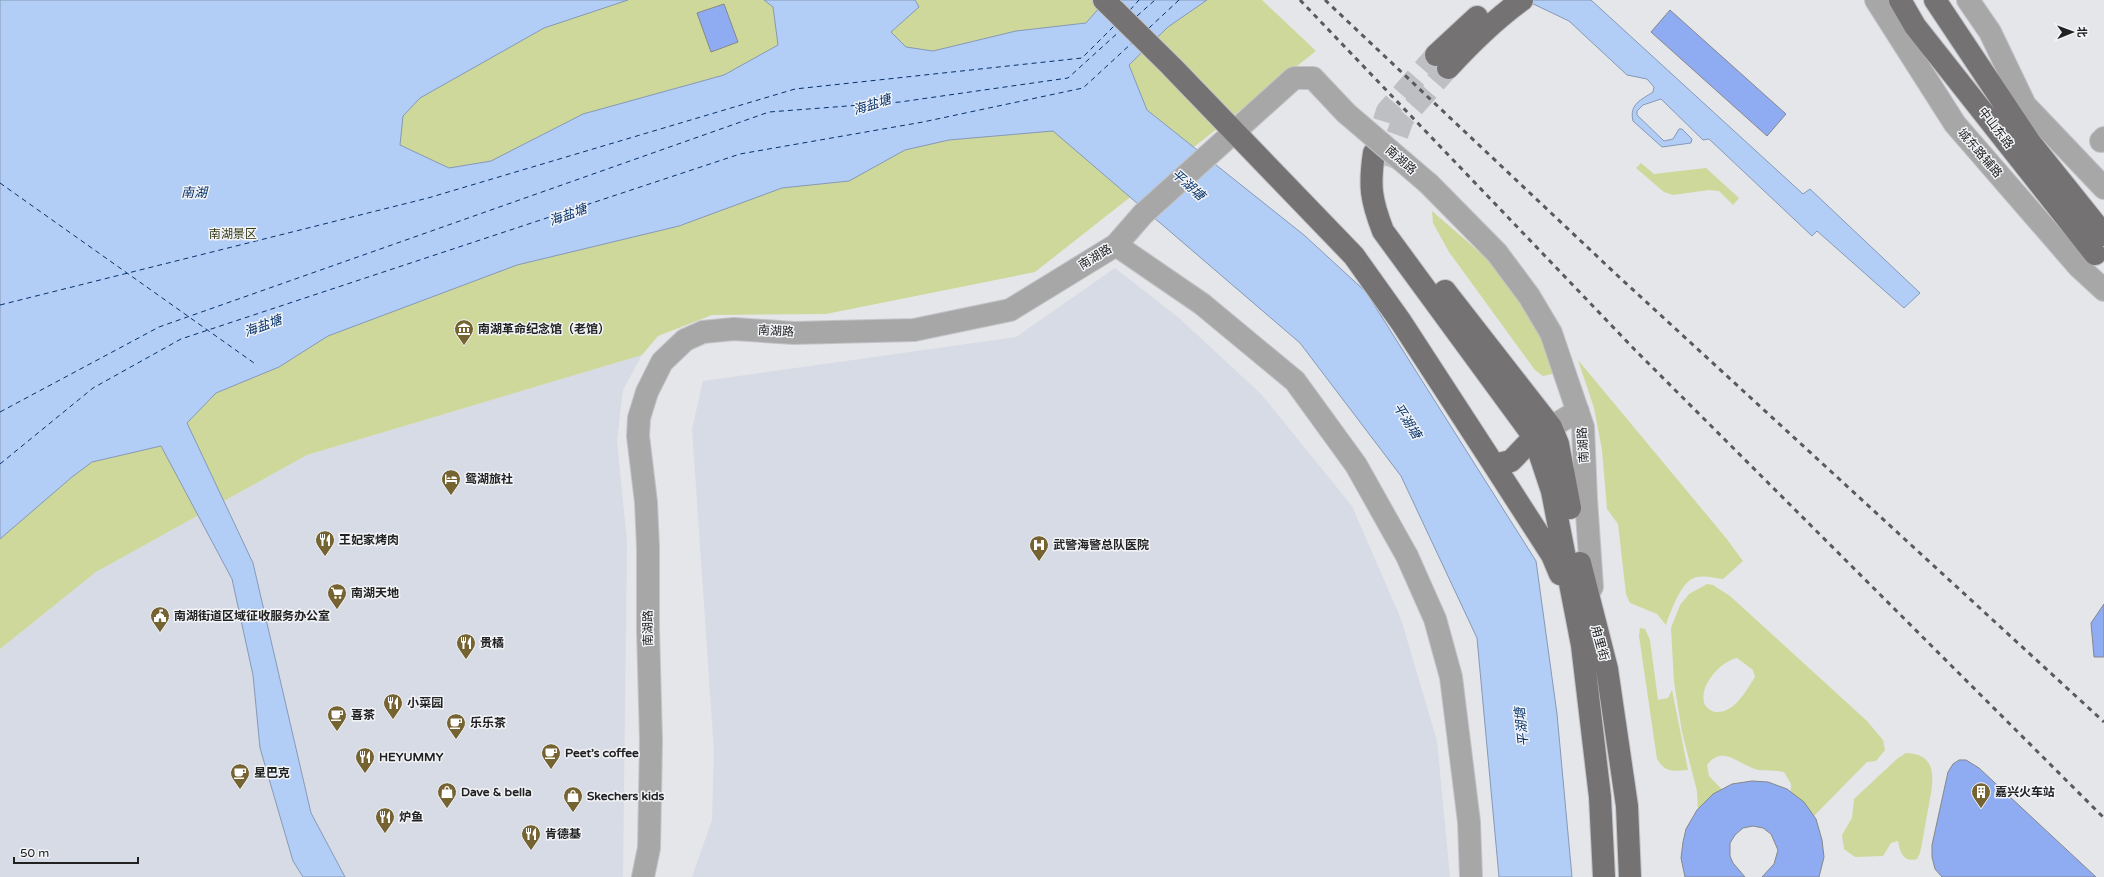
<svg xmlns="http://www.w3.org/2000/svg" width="2104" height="877" viewBox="0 0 2104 877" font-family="'Varela Round','Noto Sans SC',sans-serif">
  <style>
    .built { fill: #d7dbe5 }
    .green { fill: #ced89a; fill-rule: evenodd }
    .water { fill: #b2cdf6; stroke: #8699b6 }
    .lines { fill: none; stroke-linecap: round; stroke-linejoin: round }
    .ferry { stroke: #06326b; stroke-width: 1; stroke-dasharray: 5 4; stroke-linecap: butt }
    .building { fill: #8facf3; stroke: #85878a }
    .major-tunnel { stroke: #bebfc2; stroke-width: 22; stroke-dasharray: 22 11; stroke-linecap: butt }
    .minor-casing { stroke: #c2c3c6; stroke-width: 24 }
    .major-casing { stroke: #c2c3c6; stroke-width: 24 }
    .minor { stroke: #a8a7a8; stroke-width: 22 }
    .major { stroke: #757274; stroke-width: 22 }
    .rail { stroke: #5a5a5c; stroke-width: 3; stroke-dasharray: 5 5; stroke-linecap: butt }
    .minor-bridge-casing { stroke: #c2c3c6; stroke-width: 24; stroke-linecap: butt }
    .minor-bridge { stroke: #a8a7a8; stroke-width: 22 }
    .labels { text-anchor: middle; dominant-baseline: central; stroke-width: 3; stroke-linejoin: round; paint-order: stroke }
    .street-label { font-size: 12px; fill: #212122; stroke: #f2f4f7 }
    .park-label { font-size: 12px; fill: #343814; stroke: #f2f4f7 }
    .poi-label { font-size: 12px; font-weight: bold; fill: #212122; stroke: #f2f4f7; text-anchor: start }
    .water-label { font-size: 13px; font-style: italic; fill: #06326b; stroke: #f2f4f7 }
  </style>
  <rect width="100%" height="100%" fill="#e5e6ea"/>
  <path class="built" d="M 1115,268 L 1179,318 L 1261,394 L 1352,506 L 1401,619 L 1437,741 L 1450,877 L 692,877 L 712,820 L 714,751 L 692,429 L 703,381 L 1016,337 Z
    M 642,355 L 623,390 L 617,441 L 627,542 L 623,877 L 0,877 L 0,649 L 96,572 L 307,455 Z"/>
  <path class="green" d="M 0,0 L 1262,0 L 1316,51 L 1035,272 L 826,314 L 712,315 L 658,336 L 642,355 L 307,455 L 96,572 L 0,649 Z
    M 1641,163 L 1654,174 L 1706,168 L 1739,198 L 1733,205 L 1719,191 L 1709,190 L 1673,195 L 1664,192 L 1636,168 Z
    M 1432,211 L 1492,263 L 1541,333 L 1554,361 L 1552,374 L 1543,376 L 1535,370 L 1449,252 L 1433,223 Z
    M 1578,360 L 1726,538 L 1743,561 L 1723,579 C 1713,578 1701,574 1692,579 C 1680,585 1670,613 1666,625 L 1657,614 L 1630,603 L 1626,594 L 1618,524 L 1607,509 L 1602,450 L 1594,408 Z
    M 1707,584 L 1713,585 L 1730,596 L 1867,721 L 1883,740 L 1885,750 L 1876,761 L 1867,762 L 1811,819 L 1790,803 L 1791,784 L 1784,772 C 1776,770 1768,771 1759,770 C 1740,767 1724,743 1707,765 L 1709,776 L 1734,802 L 1699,830 L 1697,791 L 1682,732 L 1674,682 L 1671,628 L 1680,605 L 1689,594 ZM 1737,658 L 1753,670 L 1755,677 C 1746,691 1734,714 1715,712 C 1711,711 1707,708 1705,705 C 1697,687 1721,661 1737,658 Z
    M 1640,628 L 1645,629 L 1650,640 L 1658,700 L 1668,698 L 1672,690 L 1688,770 C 1672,771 1666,773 1657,759 L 1639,636 Z
    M 1906,753 C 1942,754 1932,786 1928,810 C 1925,825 1923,839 1920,853 L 1917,859 C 1903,863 1900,852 1898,841 L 1891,843 L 1883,856 L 1855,857 L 1844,849 L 1842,835 L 1852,818 L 1854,799 L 1898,758 Z"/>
  <path class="water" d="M 0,0 L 628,0 L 544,28 L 420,98 L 403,116 L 400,145 L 449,168 L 491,161 L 583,114 L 724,75 L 778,45 L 773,7 L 764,0 L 915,0 L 919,7 L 891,32 L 906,47 L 933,51 L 1016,31 L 1086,23 L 1106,0 L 1207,0 L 1168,27 L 1129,65 L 1147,110 L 1304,235 L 1366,292 L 1536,561 L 1557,714 L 1572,877 L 1499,877 L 1477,638 L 1401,476 L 1300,343 L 1053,131 L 949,140 L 905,150 L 849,181 L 782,188 L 679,226 L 517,265 L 328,336 L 279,367 L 216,393 L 187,423 L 253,563 L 311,813 L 345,877 L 303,877 L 293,861 L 260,748 L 253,675 L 232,579 L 161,446 L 92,462 L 72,477 L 0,539 Z
    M 1525,0 L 1591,0 L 1803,194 L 1810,189 L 1920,293 L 1904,308 L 1817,231 L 1812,236 L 1709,139 L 1703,140 L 1661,99 L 1643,105 L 1637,111 L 1637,115 L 1664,141 L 1673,139 L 1679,129 L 1682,129 L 1692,139 L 1691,143 L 1662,147 L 1633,121 C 1629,104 1641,100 1653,92 L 1654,87 L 1647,79 L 1627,75 L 1569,21 Z"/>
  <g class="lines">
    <path class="ferry" d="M 1130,10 L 1139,0
      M 1137,16 L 1155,0
      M 1149,28 L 1179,0
      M 0,183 L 254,363
      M 0,305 L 428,198 L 795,89 L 1082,58 L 1115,25
      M 0,412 L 159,327 L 769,112 L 900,102 L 1068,78 L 1121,30
      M 0,464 L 93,388 L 181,339 L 740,154 L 923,122 L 1083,88 L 1133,42"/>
  </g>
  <path class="building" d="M 724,4 L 738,42 L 711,52 L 697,13 Z
    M 1670,10 L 1786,114 L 1767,136 L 1651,32 Z
    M 2104,604 L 2104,657 L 2094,657 L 2091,623 Z
    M 1959,760 L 1966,760 L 1979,768 L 2096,877 L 1942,877 L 1935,869 L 1932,857 L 1932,845 L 1948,772 L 1953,764 Z
    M 1752,781 L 1768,782 L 1787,789 L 1804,802 L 1816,819 L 1822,840 L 1824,857 L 1819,877 L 1762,877 L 1774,864 L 1778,850 L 1771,834 L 1763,828 L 1753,826 L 1743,828 L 1735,835 L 1730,843 L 1730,856 L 1733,863 L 1745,877 L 1685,877 L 1681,858 L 1683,842 L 1686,829 L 1697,810 L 1713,794 L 1732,784 Z"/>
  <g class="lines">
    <path class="major-tunnel" d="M 1374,153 L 1387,111 L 1436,55
      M 1386,166 L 1403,119 L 1448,68"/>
    <defs>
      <path id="minor" d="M 1876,0 L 1955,124 L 2079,267 L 2104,290
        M 1968,0 L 1990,32 L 2025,105 L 2104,188
        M 2101,141 L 2104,138
        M 1429,184 L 1497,253 L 1529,296 L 1551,333 L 1583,427 L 1586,499 L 1592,587
        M 1116,245 L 1202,304 L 1295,381 L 1356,465 L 1407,556 L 1435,619 L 1451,677 L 1469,822 L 1471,877
        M 1551,427 L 1578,411
        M 643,877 L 649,848 L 651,741 L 648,629 L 648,547 L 646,502 L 638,436 L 639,418 L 647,392 L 662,362 L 685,340 L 703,332 L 734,329 L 794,333 L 914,330 L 1010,310 L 1116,245 L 1143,214 L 1294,78 L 1313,78 L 1346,113"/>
      <path id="major" d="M 1104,0 L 1171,66 L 1354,256 L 1401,322 L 1494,465 L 1552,555 L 1560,574
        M 1900,0 L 1915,26 L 2095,254
        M 1935,0 L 2029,141 L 2104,235
        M 1436,55 L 1477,17
        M 1448,68 C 1471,43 1494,20 1522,0
        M 1374,153 C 1369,186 1371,200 1383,231 L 1534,437 L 1552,491 L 1582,645 L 1600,797 L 1604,877
        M 1445,291 L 1551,427 L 1558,444 L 1570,508
        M 1494,465 L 1511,461 L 1534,437
        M 1580,563 L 1607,669 L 1627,806 L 1630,877"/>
    </defs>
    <use href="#minor" class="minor-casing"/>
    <use href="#major" class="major-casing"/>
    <use href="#minor" class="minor"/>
    <use href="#major" class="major"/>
    <path class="rail" d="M 1300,0 L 1635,350 L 2104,818
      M 1325,0 L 1618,276 L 2104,722"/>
    <defs>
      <path id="minor-bridge" d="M 1346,113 L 1429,184"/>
    </defs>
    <use href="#minor-bridge" class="minor-bridge-casing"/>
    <use href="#minor-bridge" class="minor-bridge"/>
  </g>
  <defs>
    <symbol id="museum-pin" viewBox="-11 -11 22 30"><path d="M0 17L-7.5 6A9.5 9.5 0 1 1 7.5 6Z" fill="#766332" stroke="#f2f4f7"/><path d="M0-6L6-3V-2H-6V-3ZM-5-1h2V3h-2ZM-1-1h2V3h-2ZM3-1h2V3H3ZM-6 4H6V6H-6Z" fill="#fff"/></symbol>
    <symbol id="hotel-pin" viewBox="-11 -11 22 30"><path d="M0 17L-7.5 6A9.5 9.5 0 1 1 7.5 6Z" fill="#766332" stroke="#f2f4f7"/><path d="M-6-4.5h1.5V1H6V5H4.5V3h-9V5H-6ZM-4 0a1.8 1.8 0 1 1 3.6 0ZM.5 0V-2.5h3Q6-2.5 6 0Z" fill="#fff"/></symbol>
    <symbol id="restaurant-pin" viewBox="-11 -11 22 30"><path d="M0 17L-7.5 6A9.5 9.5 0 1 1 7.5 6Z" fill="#766332" stroke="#f2f4f7"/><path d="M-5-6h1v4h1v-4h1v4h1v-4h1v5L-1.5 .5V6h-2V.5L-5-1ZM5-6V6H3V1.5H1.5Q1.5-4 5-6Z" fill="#fff"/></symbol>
    <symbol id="hospital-pin" viewBox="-11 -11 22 30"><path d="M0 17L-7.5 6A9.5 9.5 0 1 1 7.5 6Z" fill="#766332" stroke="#f2f4f7"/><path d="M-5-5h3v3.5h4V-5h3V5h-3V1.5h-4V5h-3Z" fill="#fff"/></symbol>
    <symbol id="supermarket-pin" viewBox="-11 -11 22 30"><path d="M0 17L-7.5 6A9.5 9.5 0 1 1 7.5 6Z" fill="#766332" stroke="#f2f4f7"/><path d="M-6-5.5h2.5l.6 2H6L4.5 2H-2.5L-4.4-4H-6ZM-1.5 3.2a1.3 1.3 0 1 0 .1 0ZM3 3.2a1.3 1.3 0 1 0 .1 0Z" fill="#fff"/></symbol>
    <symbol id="civic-pin" viewBox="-11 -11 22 30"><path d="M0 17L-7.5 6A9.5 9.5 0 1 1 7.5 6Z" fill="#766332" stroke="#f2f4f7"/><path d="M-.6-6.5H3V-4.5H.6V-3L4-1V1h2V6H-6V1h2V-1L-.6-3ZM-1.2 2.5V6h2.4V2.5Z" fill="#fff"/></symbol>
    <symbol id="cafe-pin" viewBox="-11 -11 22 30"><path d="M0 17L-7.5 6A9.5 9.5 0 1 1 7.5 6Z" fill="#766332" stroke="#f2f4f7"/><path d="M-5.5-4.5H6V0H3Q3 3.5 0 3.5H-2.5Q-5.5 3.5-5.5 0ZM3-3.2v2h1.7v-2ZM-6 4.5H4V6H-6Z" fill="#fff"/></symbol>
    <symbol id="shop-pin" viewBox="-11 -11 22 30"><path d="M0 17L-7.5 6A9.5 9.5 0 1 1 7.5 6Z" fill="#766332" stroke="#f2f4f7"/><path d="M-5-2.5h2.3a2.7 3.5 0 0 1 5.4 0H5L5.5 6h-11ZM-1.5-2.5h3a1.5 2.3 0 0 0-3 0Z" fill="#fff"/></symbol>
    <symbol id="building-pin" viewBox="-11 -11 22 30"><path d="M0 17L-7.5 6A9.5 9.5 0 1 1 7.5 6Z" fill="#766332" stroke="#f2f4f7"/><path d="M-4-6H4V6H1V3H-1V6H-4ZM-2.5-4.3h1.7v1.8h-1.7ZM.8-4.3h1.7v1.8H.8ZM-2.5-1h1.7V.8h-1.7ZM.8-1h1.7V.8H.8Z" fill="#fff"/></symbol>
  </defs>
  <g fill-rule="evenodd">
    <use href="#museum-pin" x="453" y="318" width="22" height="30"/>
    <use href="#hotel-pin" x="440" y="468" width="22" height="30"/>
    <use href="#restaurant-pin" x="314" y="529" width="22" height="30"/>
    <use href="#hospital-pin" x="1028" y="534" width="22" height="30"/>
    <use href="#supermarket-pin" x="326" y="582" width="22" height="30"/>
    <use href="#civic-pin" x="149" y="605" width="22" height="30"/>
    <use href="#restaurant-pin" x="455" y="632" width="22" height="30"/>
    <use href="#restaurant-pin" x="382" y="692" width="22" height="30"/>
    <use href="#cafe-pin" x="326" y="704" width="22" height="30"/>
    <use href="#cafe-pin" x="445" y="712" width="22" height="30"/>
    <use href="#cafe-pin" x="540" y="742" width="22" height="30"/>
    <use href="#restaurant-pin" x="354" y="746" width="22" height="30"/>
    <use href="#cafe-pin" x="229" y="762" width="22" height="30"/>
    <use href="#shop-pin" x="436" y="781" width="22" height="30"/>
    <use href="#building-pin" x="1970" y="781" width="22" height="30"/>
    <use href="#shop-pin" x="562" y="785" width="22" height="30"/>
    <use href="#restaurant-pin" x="374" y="806" width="22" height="30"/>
    <use href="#restaurant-pin" x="520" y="823" width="22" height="30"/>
  </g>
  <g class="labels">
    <g class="street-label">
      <text transform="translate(1996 128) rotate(52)">中山东路</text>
      <text transform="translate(1980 153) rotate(49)">城东路辅路</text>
      <text transform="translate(1401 160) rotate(41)">南湖路</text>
      <text transform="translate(1095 257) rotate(-31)">南湖路</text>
      <text transform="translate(776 331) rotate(3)">南湖路</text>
      <text transform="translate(1583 445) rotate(-94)">南湖路</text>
      <text transform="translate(648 628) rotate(-91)">南湖路</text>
      <text transform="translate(1600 643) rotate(75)">甪里街</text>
    </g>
    <g class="park-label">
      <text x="233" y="234">南湖景区</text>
    </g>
    <g class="poi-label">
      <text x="478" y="329">南湖革命纪念馆（老馆）</text>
      <text x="465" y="479">鸳湖旅社</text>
      <text x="339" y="540">王妃家烤肉</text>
      <text x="1053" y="545">武警海警总队医院</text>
      <text x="351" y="593">南湖天地</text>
      <text x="174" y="616">南湖街道区域征收服务办公室</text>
      <text x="480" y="643">贵橘</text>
      <text x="407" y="703">小菜园</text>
      <text x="351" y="715">喜茶</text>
      <text x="470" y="723">乐乐茶</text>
      <text x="565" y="753">Peet’s coffee</text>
      <text x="379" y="757">HEYUMMY</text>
      <text x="254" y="773">星巴克</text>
      <text x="461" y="792">Dave &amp; bella</text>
      <text x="1995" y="792">嘉兴火车站</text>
      <text x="587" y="796">Skechers kids</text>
      <text x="399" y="817">炉鱼</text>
      <text x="545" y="834">肯德基</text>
    </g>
    <g class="water-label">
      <text transform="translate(872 105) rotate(-18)">海盐塘</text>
      <text transform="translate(1188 185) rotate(42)">平湖塘</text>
      <text x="194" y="193">南湖</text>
      <text transform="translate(568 215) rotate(-20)">海盐塘</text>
      <text transform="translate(263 326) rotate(-20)">海盐塘</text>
      <text transform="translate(1407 421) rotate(57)">平湖塘</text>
      <text transform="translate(1522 727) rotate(-96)">平湖塘</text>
    </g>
  </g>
  <g transform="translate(2072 32) rotate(89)" stroke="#f2f4f7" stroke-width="3" paint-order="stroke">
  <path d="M0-3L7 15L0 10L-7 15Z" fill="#212122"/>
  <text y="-6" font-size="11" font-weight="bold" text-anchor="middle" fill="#212122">北</text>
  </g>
  <path d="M14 857v6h124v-6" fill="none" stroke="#212122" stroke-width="2"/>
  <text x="20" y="857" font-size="12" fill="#212122" stroke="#f2f4f7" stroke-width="3" paint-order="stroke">50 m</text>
</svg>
